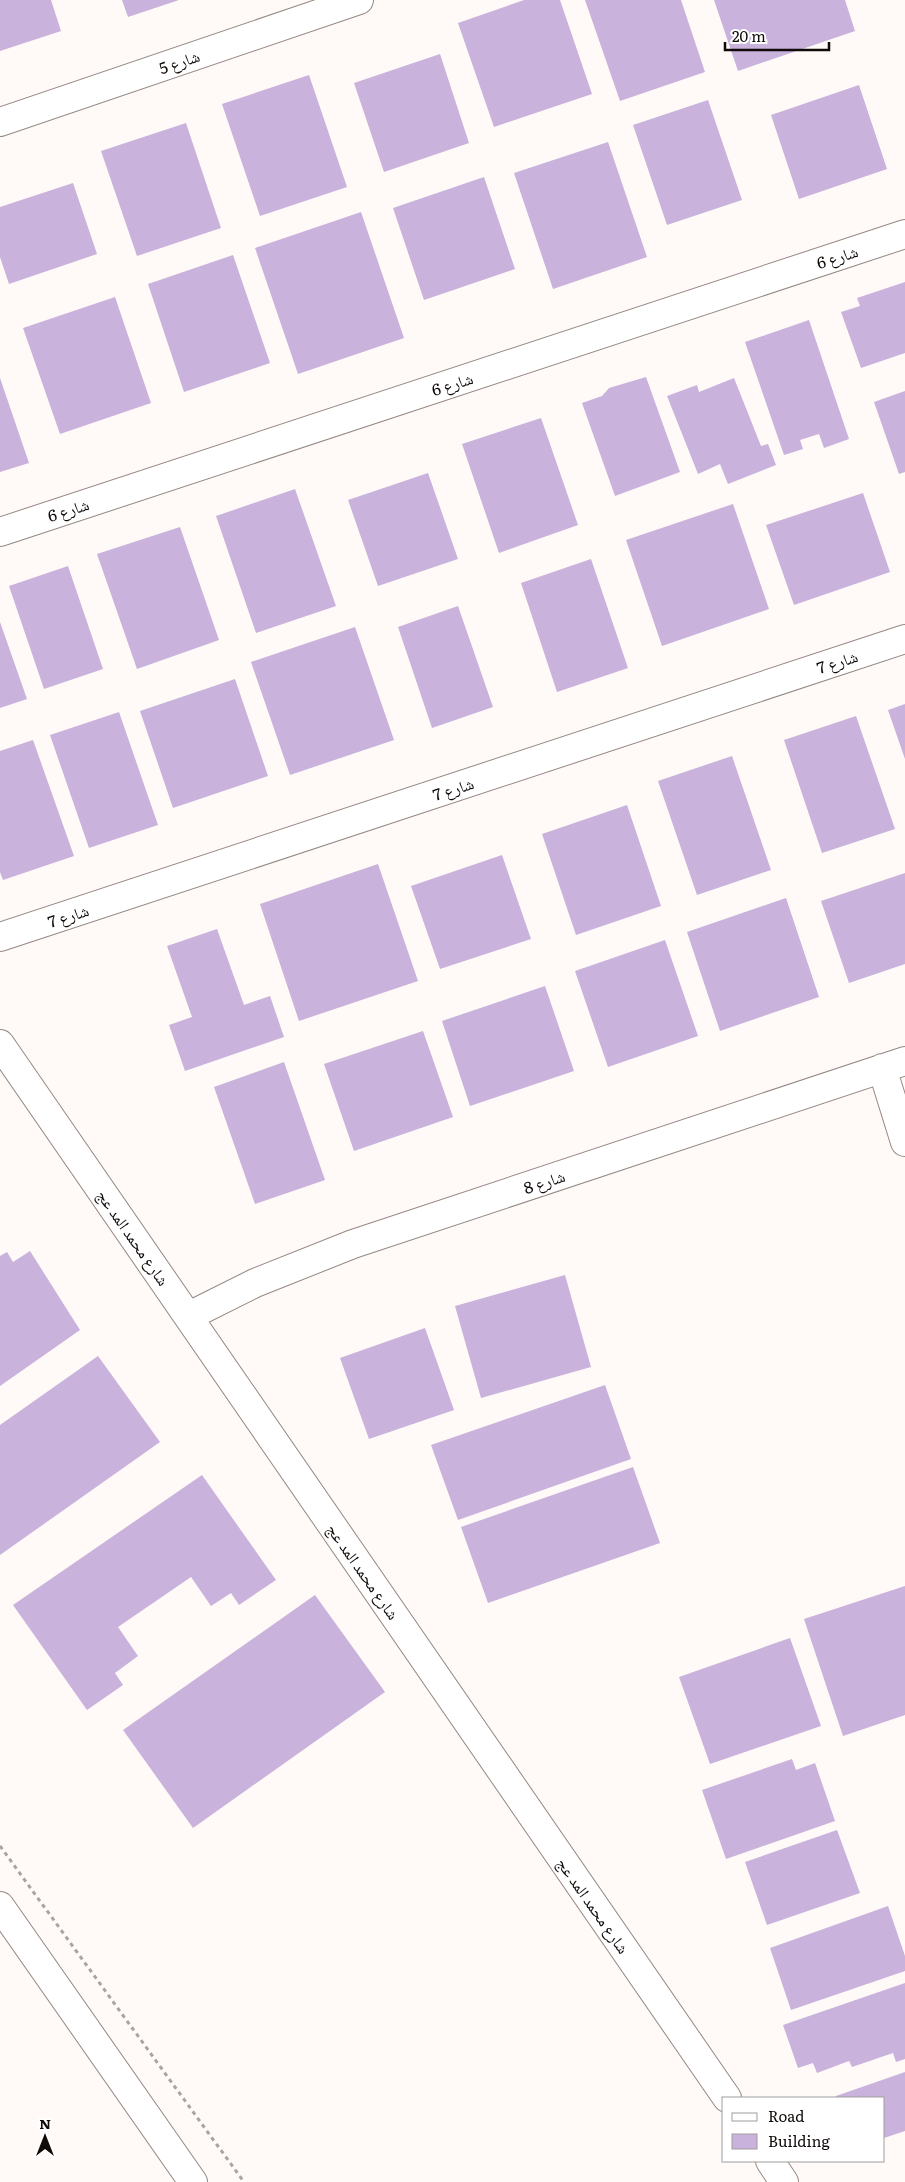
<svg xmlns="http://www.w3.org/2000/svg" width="905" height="2182" font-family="Literata,'Noto Naskh Arabic',serif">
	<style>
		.building { fill: #c9b2dc }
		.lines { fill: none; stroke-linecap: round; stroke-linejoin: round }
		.minor-casing { stroke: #958883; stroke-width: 30 }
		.major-casing { stroke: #958883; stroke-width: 30 }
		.path { stroke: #a9a3a1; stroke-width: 3; stroke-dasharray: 4 4; stroke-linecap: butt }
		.minor { stroke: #fff; stroke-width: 28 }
		.major { stroke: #fff; stroke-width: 28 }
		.labels { text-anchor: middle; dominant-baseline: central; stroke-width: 4; stroke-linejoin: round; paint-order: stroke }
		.street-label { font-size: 16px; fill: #100b09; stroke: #fff }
	</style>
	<rect width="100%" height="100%" fill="#fff9f7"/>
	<path class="building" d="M0,0H51L61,31L0,51Z
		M122,0H179L128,17Z
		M524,0H560L592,94L494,127L458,23Z
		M585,0H681L705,72L620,101Z
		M714,0H845L855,31L738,71Z
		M440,54L469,143L384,172L354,83Z
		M309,75L347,187L260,216L222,104Z
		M859,85L887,169L799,199L771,115Z
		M708,100L742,200L667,225L633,125Z
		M186,123L221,228L137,256L101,151Z
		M608,142L647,257L553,289L514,173Z
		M484,177L515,269L424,300L393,208Z
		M73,183L97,254L9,284L0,257V207Z
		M361,212L404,338L298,374L255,248Z
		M233,255L270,363L184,392L148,284Z
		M905,282V353L861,368L841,312L860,306L857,298Z
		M115,297L151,403L60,434L23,328Z
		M809,320L849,439L824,448L819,434L800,440L803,449L784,455L745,342Z
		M646,377L680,472L615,496L582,403L602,396L609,388Z
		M0,378L29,463L0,472Z
		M734,378L761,446L768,444L776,465L728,484L720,464L698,474L667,396L697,385L699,392Z
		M905,391V472L899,474L874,402Z
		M541,418L578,525L499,553L462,444Z
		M428,473L458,559L378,586L348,500Z
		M295,489L336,606L256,633L216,516Z
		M863,493L890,572L794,605L766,525Z
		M733,504L769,609L662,646L626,540Z
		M180,527L219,640L137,669L97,554Z
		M591,559L628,668L557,692L521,583Z
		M68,566L103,669L44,689L9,586Z
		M458,606L493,707L432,728L398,627Z
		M0,622L27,699L0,708Z
		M355,627L394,740L290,775L251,662Z
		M235,679L268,776L173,808L140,711Z
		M905,704V759L888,710Z
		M119,712L158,825L89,848L50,735Z
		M856,716L895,829L822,853L784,740Z
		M33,740L74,856L3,880L0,872V751Z
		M732,756L771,870L697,895L658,781Z
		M627,805L661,906L576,935L542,834Z
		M502,855L531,939L440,969L411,886Z
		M378,864L418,981L299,1021L260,904Z
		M905,873V964L849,983L821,901Z
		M786,898L819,997L720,1031L687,932Z
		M217,929L244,1005L270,996L284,1037L185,1071L169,1025L192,1017L167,946Z
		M665,940L698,1036L608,1067L575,971Z
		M545,986L574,1071L470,1106L442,1021Z
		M423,1031L453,1117L354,1151L324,1064Z
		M284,1062L325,1180L255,1204L214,1087Z
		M30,1251L80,1330L0,1386V1256L7,1252L13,1262Z
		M565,1275L591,1367L481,1398L455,1306Z
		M425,1328L454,1410L369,1439L340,1358Z
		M98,1356L160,1442L0,1555V1425Z
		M605,1385L631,1459L458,1520L431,1445Z
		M633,1467L660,1543L488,1603L461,1527Z
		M202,1475L276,1580L239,1605L231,1593L211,1606L191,1577L118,1627L138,1656L115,1673L123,1685L87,1710L13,1605Z
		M905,1586V1715L843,1736L804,1619Z
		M315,1595L385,1692L193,1828L123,1730Z
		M790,1638L821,1726L710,1764L679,1677Z
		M792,1759L796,1770L815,1763L835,1821L726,1859L702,1790Z
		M837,1830L860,1893L767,1925L745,1862Z
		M888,1906L905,1956V1971L791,2010L770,1948Z
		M905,1983V2059L896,2062L893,2053L852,2067L849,2061L817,2073L813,2063L798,2068L783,2025Z
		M905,2072V2131L884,2138V2098H837L836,2096Z"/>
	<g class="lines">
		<defs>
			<path id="minor" d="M0,122L359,0
				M0,532L905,234
				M0,937L905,639
				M0,1044L727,2098
				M882,1068L905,1142
				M189,1316L255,1283L353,1244L905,1061
				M770,2161L784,2182"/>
			<path id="major" d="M0,1906L193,2182"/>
		</defs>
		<use href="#minor" class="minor-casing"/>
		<use href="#major" class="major-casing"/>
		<path class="path" d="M0,1846L244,2182"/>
		<use href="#minor" class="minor"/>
		<use href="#major" class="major"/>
	</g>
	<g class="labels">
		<g class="street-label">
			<text transform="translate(179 61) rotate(-19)">شارع 5</text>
			<text transform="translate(837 256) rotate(-18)">شارع 6</text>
			<text transform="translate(452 383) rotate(-18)">شارع 6</text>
			<text transform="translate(68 509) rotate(-18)">شارع 6</text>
			<text transform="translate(837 661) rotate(-18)">شارع 7</text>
			<text transform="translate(453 788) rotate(-18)">شارع 7</text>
			<text transform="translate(68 915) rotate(-18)">شارع 7</text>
			<text transform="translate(544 1181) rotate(-18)">شارع 8</text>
			<text transform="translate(134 1237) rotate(55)">شارع محمد المد عج</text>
			<text transform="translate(364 1571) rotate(55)">شارع محمد المد عج</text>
			<text transform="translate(594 1905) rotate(55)">شارع محمد المد عج</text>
		</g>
	</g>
	<rect x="722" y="2097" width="162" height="65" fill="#ffffff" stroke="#9f9d9d"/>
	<rect x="732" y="2113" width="25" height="8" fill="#ffffff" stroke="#9f9d9d"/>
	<text x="768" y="2122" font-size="15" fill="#100b09">Road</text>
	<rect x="732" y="2134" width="25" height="15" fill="#c9b2dc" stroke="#9f9d9d"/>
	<text x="768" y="2147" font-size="15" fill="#100b09">Building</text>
	<g transform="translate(45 2137)" stroke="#ffffff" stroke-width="4" paint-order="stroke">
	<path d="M0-4L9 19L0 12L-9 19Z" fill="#100b09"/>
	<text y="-8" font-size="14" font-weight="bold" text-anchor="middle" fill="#100b09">N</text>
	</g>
	<path d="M725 42v8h104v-8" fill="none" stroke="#100b09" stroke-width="2.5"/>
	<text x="732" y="42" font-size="15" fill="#100b09" stroke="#ffffff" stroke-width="4" paint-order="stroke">20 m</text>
</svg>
